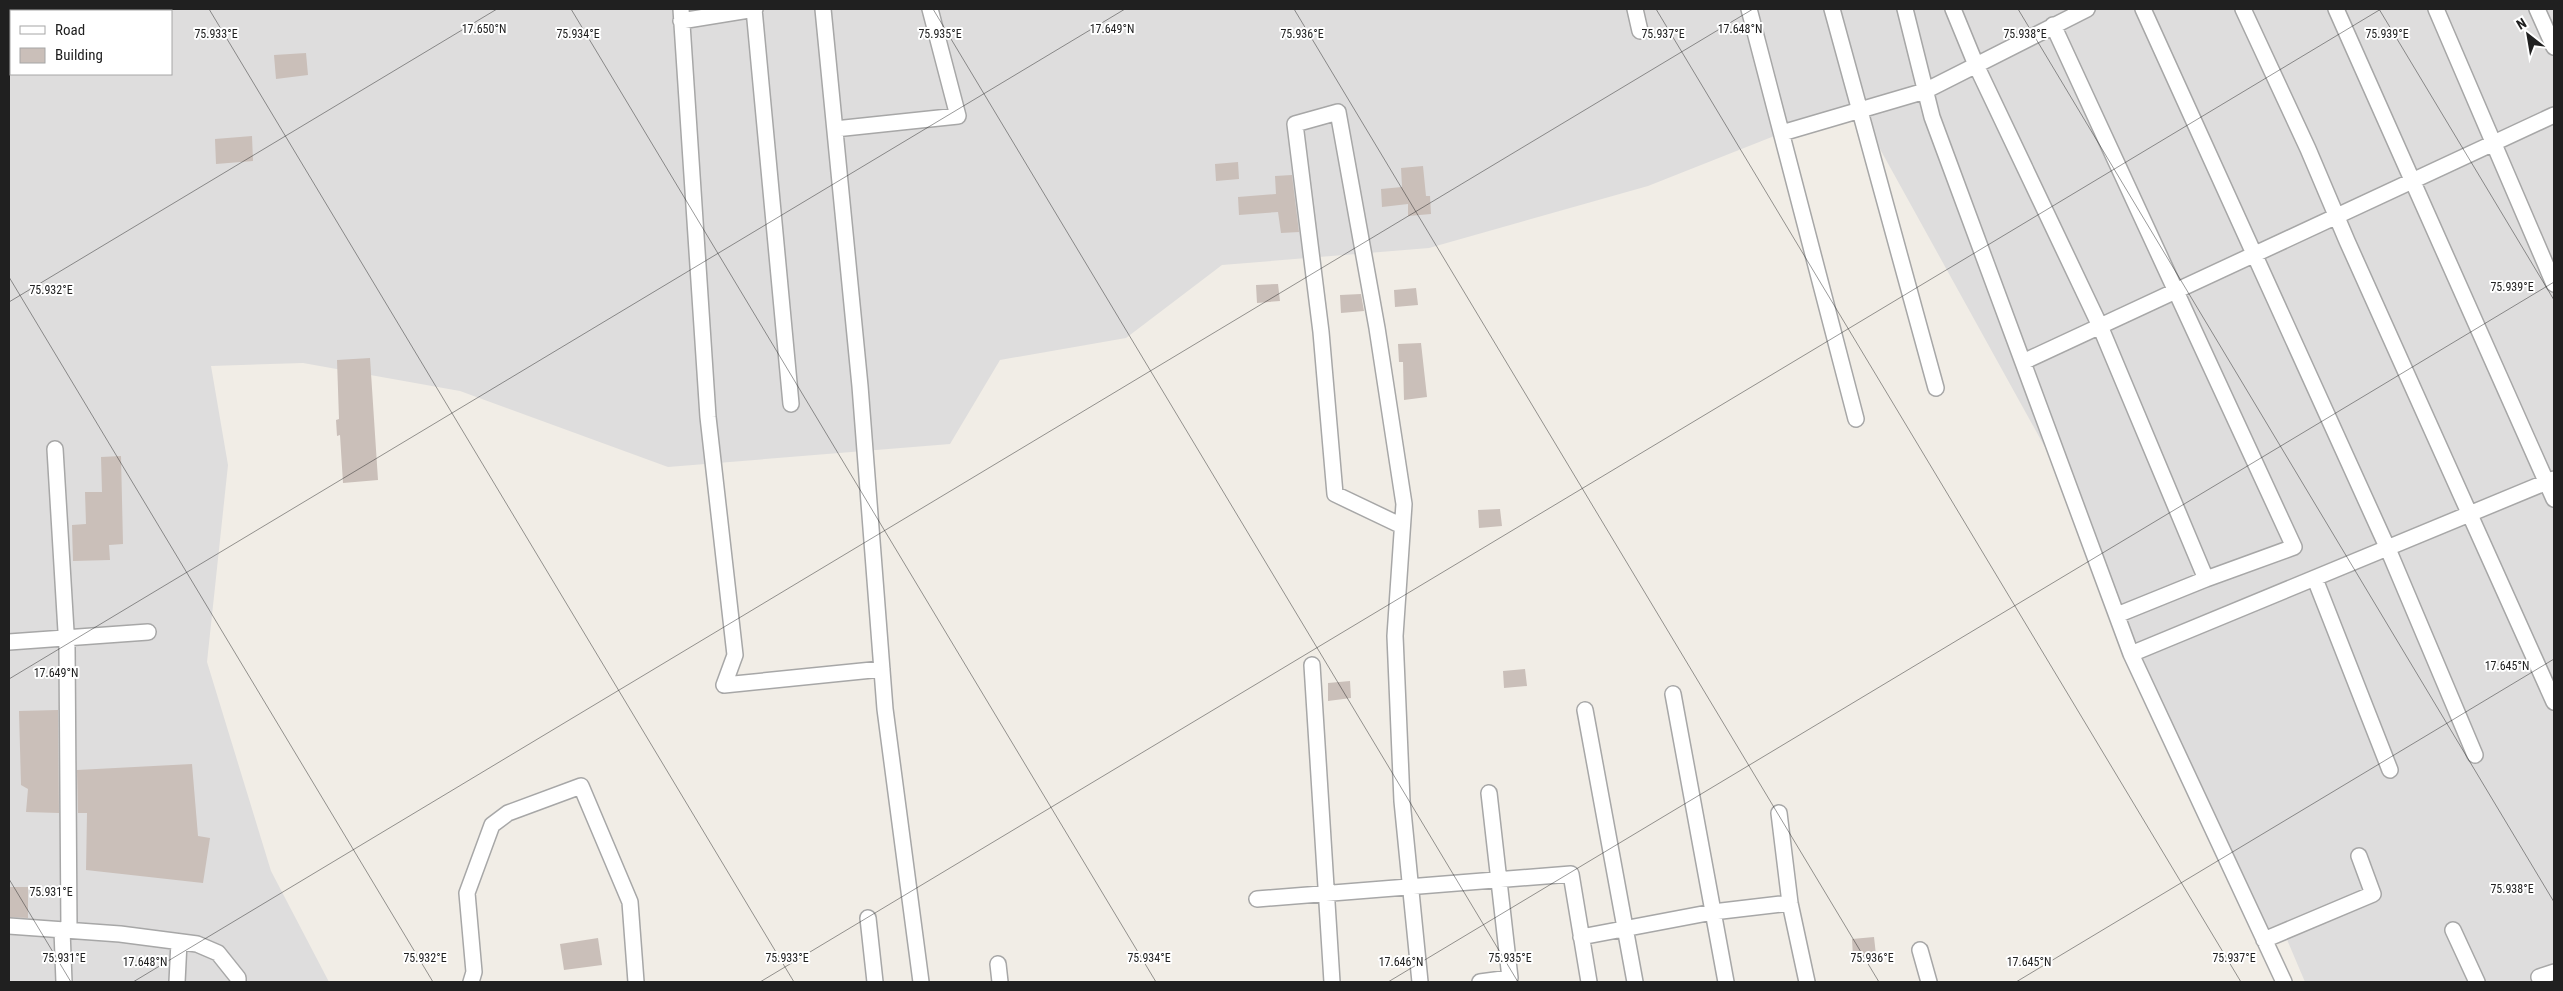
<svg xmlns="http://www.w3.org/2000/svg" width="2563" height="991" font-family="'Roboto Condensed',sans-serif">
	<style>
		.residential { fill: #dedddd; fill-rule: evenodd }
		.building { fill: #cabfb9 }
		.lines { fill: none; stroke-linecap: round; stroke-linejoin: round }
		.street-casing { stroke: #a7a7a7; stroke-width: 18 }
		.street { stroke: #fff; stroke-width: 15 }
		.ticks { fill: none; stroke: #202020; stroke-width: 1; stroke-opacity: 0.45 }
		.ticks-label { font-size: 12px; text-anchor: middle; fill: #202020; stroke: #fff; stroke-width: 4; stroke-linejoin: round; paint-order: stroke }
	</style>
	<rect width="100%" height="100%" fill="#f1ede6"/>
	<path class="residential" d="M9,9H2554V982H2305L2285,935L2264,940L2073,498L1859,111L1782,133L1648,186L1429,248L1222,265L1126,338L1000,360L950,444L668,467L460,391L303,363L211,366L228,465L207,662L271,871L329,982H9ZM11,11H171V74H11Z"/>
	<path class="building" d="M306,53L308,75L276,79L274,55Z
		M252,136L253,161L216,164L215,139Z
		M1238,162L1239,179L1216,181L1215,164Z
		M1423,166L1426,196H1430L1431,214L1408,216V204L1382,207L1381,189L1402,187L1401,168Z
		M1292,175L1299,232L1281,233L1278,212L1239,215L1238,197L1276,194L1275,176Z
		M1278,284L1280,301L1257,303L1256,285Z
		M1416,288L1418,305L1395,307L1394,290Z
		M1361,294L1364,311L1341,313L1340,295Z
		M1421,343L1427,397L1404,400L1403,362H1399L1398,344Z
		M370,358L378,480L343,483L340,435L337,436L336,420L339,419L337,360Z
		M121,456L123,544L109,545L110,560L73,561L72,525L86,524L85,492H102L101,457Z
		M1500,509L1502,526L1479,528L1478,510Z
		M1525,669L1527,686L1504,688L1503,671Z
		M1350,681L1351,698L1328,701V683Z
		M58,710L59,813L26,812L28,789L21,785L19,711Z
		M192,764L198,836L210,838L203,883L86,870L87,813H78L77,770Z
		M9,887H28V918L9,917Z
		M1874,937L1876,955L1853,957L1852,939Z
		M598,938L602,965L564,970L560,944Z"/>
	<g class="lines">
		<defs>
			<path id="street" d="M681,9L708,417L735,655L724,685L882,669
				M754,9L791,404
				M823,9L860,386L885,709L921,982
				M1635,9L1640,31
				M1749,9L1856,419
				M1832,9L1936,388
				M1905,9L1932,117L2131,654L2284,982
				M1953,9L1976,65L2100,326L2206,579L2117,615
				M2143,9L2388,549L2475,755
				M2243,9L2308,149L2347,241L2554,702
				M2336,9L2554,499
				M2436,9L2554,284
				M2537,9L2554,47
				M681,21L755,9
				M2053,25L2294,547L2206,579
				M835,129L958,116L930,9
				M1782,133L1925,91L2087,9
				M2023,362L2554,115
				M55,449L67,648L69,930
				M1402,526L1335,494L1321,332L1295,124L1338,112L1377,328L1404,504L1395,636L1402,801L1420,982
				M2315,579L2390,770
				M9,642L148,632
				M2131,654L2554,479
				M1312,665L1332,982
				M1673,694L1726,982
				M1585,710L1635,982
				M1779,813L1790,903L1807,982
				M1257,899L1571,874L1589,982
				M868,918L875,982
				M9,926L120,934L197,944L218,953L238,978V982
				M62,930L64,982
				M2453,930L2477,982
				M1581,937L1713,912L1790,903
				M2264,940L2373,894L2359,856
				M1920,950L1929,982
				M998,964L1000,982
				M177,982L179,942
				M471,982L474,972L467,893L492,825L508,813L581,786L630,902L636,982
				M1480,982L1510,978L1489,793
				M2541,982L2539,977L2554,972"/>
		</defs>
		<use href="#street" class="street-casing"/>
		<use href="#street" class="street"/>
	</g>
	<path class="ticks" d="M209,9L794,982M571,9L1156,982M933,9L1518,982M1294,9L1879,982M1656,9L2241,982M2018,9L2554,902M2379,9L2554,300M9,277L433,982M9,302L497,9M9,679L1125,9M9,879L71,982M133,982L1753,9M760,982L2381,9M1388,982L2554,282M2016,982L2554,659"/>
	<g class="ticks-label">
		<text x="484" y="33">17.650°N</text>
		<text x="1112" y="33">17.649°N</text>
		<text x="1740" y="33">17.648°N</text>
		<text x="2025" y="38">75.938°E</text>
		<text x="216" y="38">75.933°E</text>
		<text x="578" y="38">75.934°E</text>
		<text x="940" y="38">75.935°E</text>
		<text x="1302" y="38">75.936°E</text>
		<text x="1663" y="38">75.937°E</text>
		<text x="2387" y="38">75.939°E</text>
		<text x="2512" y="291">75.939°E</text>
		<text x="51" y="294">75.932°E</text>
		<text x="2507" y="670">17.645°N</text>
		<text x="56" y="677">17.649°N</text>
		<text x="2512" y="893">75.938°E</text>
		<text x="51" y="896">75.931°E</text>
		<text x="64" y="962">75.931°E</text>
		<text x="425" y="962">75.932°E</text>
		<text x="787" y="962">75.933°E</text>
		<text x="1149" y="962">75.934°E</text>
		<text x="1510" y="962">75.935°E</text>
		<text x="1872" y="962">75.936°E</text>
		<text x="2234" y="962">75.937°E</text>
		<text x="145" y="966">17.648°N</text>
		<text x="1401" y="966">17.646°N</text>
		<text x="2029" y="966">17.645°N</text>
	</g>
	<rect width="2563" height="991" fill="none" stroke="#202020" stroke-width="20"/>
	<rect x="10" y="10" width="162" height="65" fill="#ffffff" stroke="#a6a6a6"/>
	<rect x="20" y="26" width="25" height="8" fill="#ffffff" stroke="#a6a6a6"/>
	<text x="55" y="35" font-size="15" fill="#202020">Road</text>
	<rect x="20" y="48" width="25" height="15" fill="#cabfb9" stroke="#a6a6a6"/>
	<text x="55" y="60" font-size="15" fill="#202020">Building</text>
	<g transform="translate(2528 35) rotate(329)" stroke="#ffffff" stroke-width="4" paint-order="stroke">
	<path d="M0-4L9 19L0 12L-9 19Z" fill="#202020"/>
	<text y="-8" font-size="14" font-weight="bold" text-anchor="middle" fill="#202020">N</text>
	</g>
</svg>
